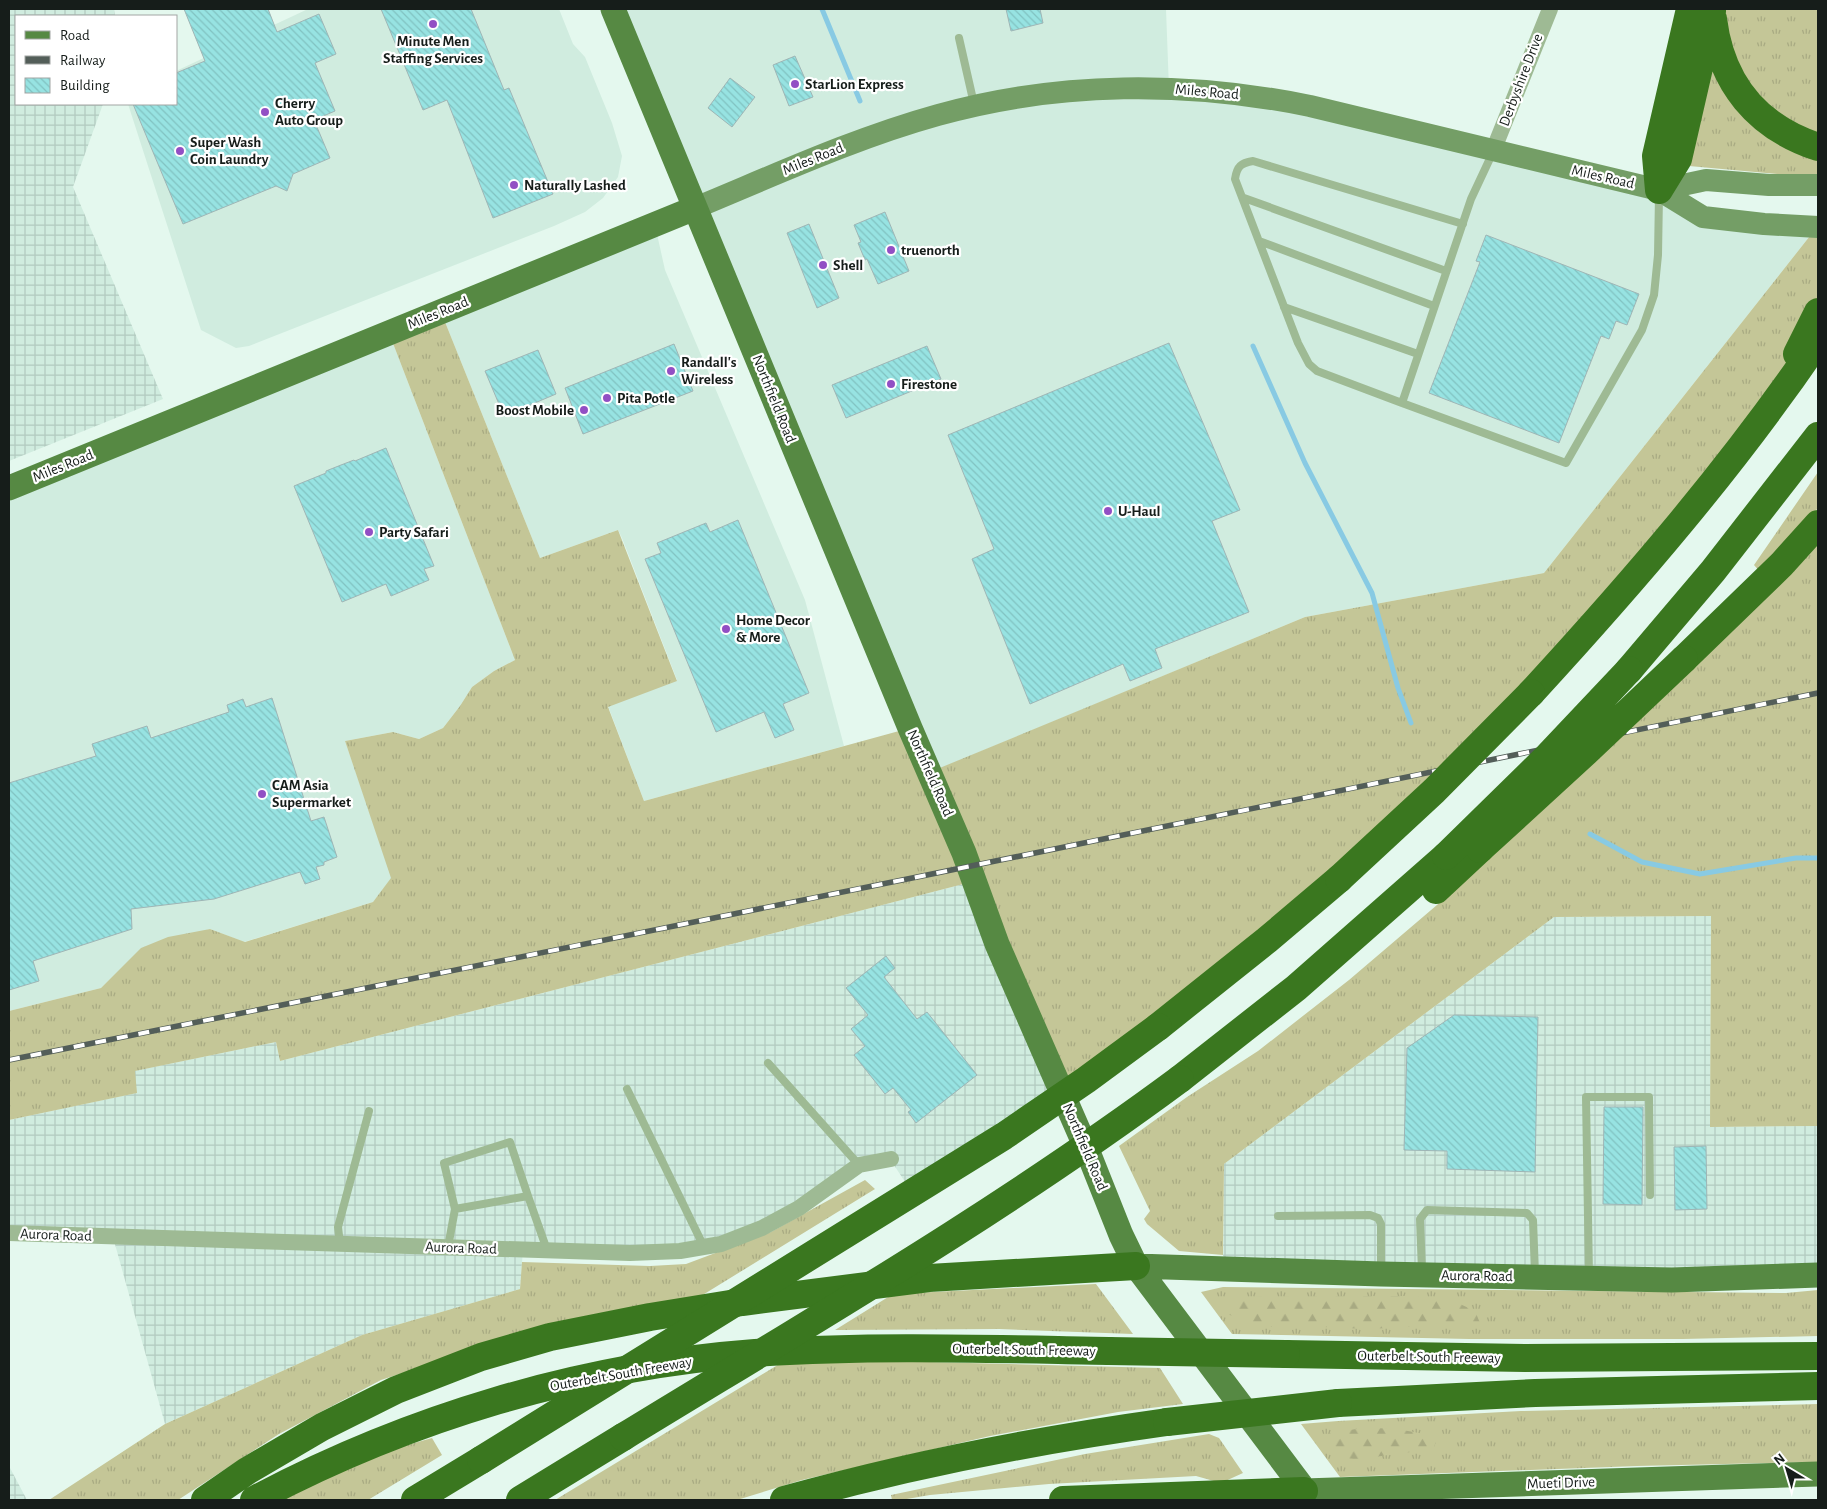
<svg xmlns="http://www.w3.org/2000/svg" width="1827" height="1509" font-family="'Alegreya Sans',sans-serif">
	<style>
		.built { fill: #d0ecdf }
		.industrial { fill: url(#industrial-grid) }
		.grass { fill: url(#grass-tufts) }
		.forest { fill: url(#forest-firs) }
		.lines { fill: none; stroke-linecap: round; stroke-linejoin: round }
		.stream { stroke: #88cae3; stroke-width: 5 }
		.building { fill: url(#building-back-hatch); stroke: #9fb5b5 }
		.lane { stroke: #9eba94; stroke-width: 8 }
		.street { stroke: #9eba94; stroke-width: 16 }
		.secondary { stroke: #749e66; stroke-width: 22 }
		.primary { stroke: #568943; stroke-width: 25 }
		.highway { stroke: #3a771f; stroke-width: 28 }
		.rail-casing { stroke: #535e59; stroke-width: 5.5 }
		.rail { stroke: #fff; stroke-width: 4; stroke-dasharray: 11; stroke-linecap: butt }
		.highway-bridge { stroke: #3a771f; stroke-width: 28 }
		.poi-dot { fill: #924fc4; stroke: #fff; stroke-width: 2 }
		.labels { text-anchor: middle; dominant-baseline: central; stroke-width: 4.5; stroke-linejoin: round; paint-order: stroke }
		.poi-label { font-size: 15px; font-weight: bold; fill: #161d1a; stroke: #fff; text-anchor: start }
		.street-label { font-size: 15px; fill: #161d1a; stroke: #fff }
	</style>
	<defs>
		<pattern id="industrial-grid" width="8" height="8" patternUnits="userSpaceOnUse" patternTransform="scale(1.25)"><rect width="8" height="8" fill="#d0ecdf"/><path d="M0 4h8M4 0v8" fill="none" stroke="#b2cabf"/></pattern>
		<pattern id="grass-tufts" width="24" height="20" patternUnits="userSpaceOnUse" patternTransform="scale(1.25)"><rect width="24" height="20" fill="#c4c697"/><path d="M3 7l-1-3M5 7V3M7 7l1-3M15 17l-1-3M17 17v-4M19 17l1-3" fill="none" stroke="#a8aa82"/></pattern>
		<pattern id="forest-firs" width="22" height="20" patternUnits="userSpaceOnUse" patternTransform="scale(1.25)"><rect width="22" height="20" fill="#c4c697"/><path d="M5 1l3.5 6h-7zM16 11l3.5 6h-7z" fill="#a8aa82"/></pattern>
		<pattern id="building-back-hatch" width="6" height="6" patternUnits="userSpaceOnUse" patternTransform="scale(1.25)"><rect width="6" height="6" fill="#97e3e2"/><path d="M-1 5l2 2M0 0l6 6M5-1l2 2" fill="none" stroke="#81c2c1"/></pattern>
	</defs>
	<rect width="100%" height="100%" fill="#e4f8ee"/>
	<path class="built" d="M308,9H559L573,44L585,57L612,123L622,156L618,177L603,198L585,212L554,226L249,346L236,348L201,330L128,104H176V71Z
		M612,9H1166L1169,89L1216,92L1659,190L1703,217L1817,227L1544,573L1305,617L929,773Z
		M655,225L665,270L805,600L844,746L644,801L608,706L677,680L622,538L618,530L540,558L441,312Z
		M389,333L515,660L494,671L472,687L460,706L443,728L419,739L393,732L345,741L392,878L373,902L244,942L210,929L141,949L101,988L9,1011V488Z"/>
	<path class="industrial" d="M9,9H114L115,16H16V104H103L73,187L163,399L9,461Z
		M975,881L1066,1102L913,1194L890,1159L859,1165L721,1244L523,1250L520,1289L362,1335L165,1424L113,1237L9,1233V1120L136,1093L134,1071L276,1042L280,1061Z
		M1711,916L1710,1127L1818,1126V1275L1223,1269L1224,1164L1554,917Z
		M9,1466L27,1500H9Z"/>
	<path class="grass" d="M1725,9H1818V136L1778,116L1735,69L1723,15Z
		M1709,57L1818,155V174L1789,175L1689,166Z
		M1817,227L1818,312L1768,411L1531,693L1066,1102L975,881L280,1061L276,1042L135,1071L137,1093L9,1120V1011L101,988L141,948L168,937L210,929L245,942L373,902L391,878L345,741L393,732L419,739L443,728L460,706L472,687L494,671L515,660L389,333L441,312L540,558L618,530L677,681L608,707L644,801L910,728L930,772L1305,617L1544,573Z
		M1818,472V508L1760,572L1754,565Z
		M1818,524V1126L1710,1127L1711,916L1554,917L1224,1164L1223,1255L1179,1251L1147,1224L1144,1219L1150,1211L1119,1146L1187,1097L1258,1051L1349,980L1444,899Z
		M865,1180L875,1189L688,1304L611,1311L542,1328L381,1380L279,1434L178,1500H49L165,1424L362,1335L520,1289L522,1262L650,1266L686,1264L771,1232Z
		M1096,1284L1133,1334L999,1329L835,1330L893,1294Z
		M1223,1287L1786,1293L1818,1290V1336L1683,1339H1469L1232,1334L1201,1292Z
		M890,1361L1160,1368L1183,1404L1118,1412L990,1436L802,1480L737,1500H555L781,1363Z
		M1818,1404V1462L1637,1466L1340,1477L1301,1424L1338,1421L1521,1411Z
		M1209,1434L1219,1438L1243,1473L1221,1483L1196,1476L1049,1484L930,1495L901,1500H892L891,1495L1085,1454Z
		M432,1438L442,1455L368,1500H278L372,1455Z"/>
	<path class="forest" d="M1414,1296L1460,1304L1475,1311L1480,1323L1368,1329L1301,1326L1269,1327L1250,1325L1224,1312L1234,1298L1250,1297Z
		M1392,1428L1424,1434L1436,1440L1434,1448C1419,1451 1403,1453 1388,1455C1361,1459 1336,1468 1327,1434L1356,1429Z"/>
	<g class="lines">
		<path class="stream" d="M822,9L860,101
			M1253,346L1305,463L1372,593L1398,688L1411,723
			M1590,834L1642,862L1700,874L1796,858H1818"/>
	</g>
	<path class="building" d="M184,9H268L277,32L319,14L336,54L315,63L335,111L314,120L330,158L293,174L287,191L276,186L183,224L133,104H176V73L205,61Z
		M381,9H471L504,90L509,88L553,194L493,218L447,100L423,110Z
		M1006,9H1040L1043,23L1011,31Z
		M795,56L813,97L789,106L773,65Z
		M730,78L755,97L732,127L708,108Z
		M885,212L909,271L878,284L867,259L865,260L858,243L861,242L854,225Z
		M809,224L839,298L817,308L787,233Z
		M1486,235L1639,294L1627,325L1616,321L1609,339L1601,336L1559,443L1429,393L1480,262L1476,261Z
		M1169,343L1240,510L1212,521L1249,612L1155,649L1162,668L1130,681L1123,664L1030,704L972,559L994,549L948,435Z
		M674,344L693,391L583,434L565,388Z
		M927,346L941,379L846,418L832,385Z
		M538,350L556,394L504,416L485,371Z
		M386,448L434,566L424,569L429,580L391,596L386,584L342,602L294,486L326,473V471L341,465L354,460L355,461Z
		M738,520L809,693L783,704L794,730L775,738L764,712L716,732L645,559L661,553L657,543L706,523L710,532Z
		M272,698L311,821L324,817L337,857L324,862V865L316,867L320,879L305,884L300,872L214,899L131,909L132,929L33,961L39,981L9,990V783L96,756L92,744L147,726L151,738L229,712L227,705L243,699L246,707Z
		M886,956L895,968L884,977L917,1019L927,1012L977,1075L916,1123L908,1112L911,1110L893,1088L885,1094L854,1055L865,1046L851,1029L868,1015L846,988Z
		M1454,1015L1538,1017L1535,1172L1447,1169V1151L1404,1150L1407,1048Z
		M1604,1107H1643L1642,1205L1603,1204Z
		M1706,1146L1707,1209L1675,1210L1674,1147Z"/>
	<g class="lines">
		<path class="lane" d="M959,38L974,104
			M1493,152L1471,199L1402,403L1566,463L1642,330L1654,295L1658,255L1659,195
			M1244,198L1446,271
			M1259,241L1434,306
			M1284,307L1418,354
			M1402,403L1317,371L1309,364L1298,343L1235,179C1237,166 1241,163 1253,161L1463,224
			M768,1063L859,1165
			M627,1089L704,1247
			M455,1209L444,1163L510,1142L528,1196
			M1278,1216L1370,1215L1378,1218L1381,1224V1270
			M340,1244L338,1227L369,1111
			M448,1247L455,1209L528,1196L547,1250
			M1422,1271L1420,1219L1427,1210L1527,1213L1533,1220L1535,1274
			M1589,1276L1586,1097H1649L1650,1195"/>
		<path class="street" d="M1493,151L1550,9
			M9,1233L630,1253L680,1251L721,1244L762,1228L799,1208L859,1165L891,1159"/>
		<path class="secondary" d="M1659,190L1706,180L1769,185H1818
			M695,208C775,175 855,138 938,115C1059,81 1188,81 1310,106L1659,190L1703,217L1764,224L1818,227"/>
		<path class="primary" d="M613,9L910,728L964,853L997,944L1090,1157L1121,1235L1136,1266L1312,1500
			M9,488L695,208
			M1136,1266L1381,1274L1672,1280L1818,1275
			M1304,1491L1818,1474"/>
		<path class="highway" d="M1713,19C1721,83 1757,127 1818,147
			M1659,190L1678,159L1712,11
			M1659,190L1656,156L1690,9
			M1797,354L1818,312
			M1684,659L1782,564L1818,524
			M1629,670L1713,571L1818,436
			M1531,693C1634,581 1733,466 1818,341
			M1436,890L1480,849
			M1158,1027L1267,940L1339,879
			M1180,1079L1296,988L1446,856
			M1286,1354L1525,1358L1818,1356
			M1338,1403L1535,1393L1818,1386
			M205,1500L247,1471L322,1427L396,1390L481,1357L550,1337L650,1317L742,1302L929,1278L1136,1266
			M254,1500C408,1418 581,1366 755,1353C873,1345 991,1349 1109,1351
			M415,1500L481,1460
			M520,1500L623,1437
			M784,1500C909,1465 1038,1440 1167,1422
			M1063,1500L1304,1491"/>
		<defs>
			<path id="rail" d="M9,1060L927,875L1818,693"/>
		</defs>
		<use href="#rail" class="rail-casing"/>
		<use href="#rail" class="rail"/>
		<path class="highway-bridge" d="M1480,849L1586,752L1684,659
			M1446,856L1544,760L1629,670
			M1339,879L1434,791L1531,693
			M1109,1351L1286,1354
			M1167,1422L1338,1403
			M623,1437C811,1322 1002,1211 1180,1079
			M481,1460L1004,1136L1086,1080L1158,1027"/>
	</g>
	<g class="poi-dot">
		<circle cx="433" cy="24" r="5"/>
		<circle cx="795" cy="84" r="5"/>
		<circle cx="265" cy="112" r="5"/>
		<circle cx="180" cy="151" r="5"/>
		<circle cx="514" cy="185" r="5"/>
		<circle cx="891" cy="250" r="5"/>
		<circle cx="823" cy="265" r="5"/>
		<circle cx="671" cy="371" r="5"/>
		<circle cx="891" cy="384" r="5"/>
		<circle cx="607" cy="398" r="5"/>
		<circle cx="584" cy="410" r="5"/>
		<circle cx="1108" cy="511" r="5"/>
		<circle cx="369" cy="532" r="5"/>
		<circle cx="726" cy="629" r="5"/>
		<circle cx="262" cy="794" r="5"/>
	</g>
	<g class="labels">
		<g class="poi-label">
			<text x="433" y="41" text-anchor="middle">Minute Men<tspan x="433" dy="17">Staffing Services</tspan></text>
			<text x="805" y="84">StarLion Express</text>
			<text x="275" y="103">Cherry<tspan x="275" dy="17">Auto Group</tspan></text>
			<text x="190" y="142">Super Wash<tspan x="190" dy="17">Coin Laundry</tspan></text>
			<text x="524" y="185">Naturally Lashed</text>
			<text x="901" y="250">truenorth</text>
			<text x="833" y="265">Shell</text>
			<text x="681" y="362">Randall's<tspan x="681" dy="17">Wireless</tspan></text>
			<text x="901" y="384">Firestone</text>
			<text x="617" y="398">Pita Potle</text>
			<text x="574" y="410" text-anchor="end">Boost Mobile</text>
			<text x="1118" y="511">U-Haul</text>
			<text x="379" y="532">Party Safari</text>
			<text x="736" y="620">Home Decor<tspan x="736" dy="17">&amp; More</tspan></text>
			<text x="272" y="785">CAM Asia<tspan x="272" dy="17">Supermarket</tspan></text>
		</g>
		<g class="street-label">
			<text transform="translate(1521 80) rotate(-69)">Derbyshire Drive</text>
			<text transform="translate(1207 92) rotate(5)">Miles Road</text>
			<text transform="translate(813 159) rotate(-22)">Miles Road</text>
			<text transform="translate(1603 177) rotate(13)">Miles Road</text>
			<text transform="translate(438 313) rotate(-22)">Miles Road</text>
			<text transform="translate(774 399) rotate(68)">Northfield Road</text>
			<text transform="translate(63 466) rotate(-22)">Miles Road</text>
			<text transform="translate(930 773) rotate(66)">Northfield Road</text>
			<text transform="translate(1085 1147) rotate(67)">Northfield Road</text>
			<text transform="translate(56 1235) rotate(2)">Aurora Road</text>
			<text transform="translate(461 1248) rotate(2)">Aurora Road</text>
			<text transform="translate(1477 1276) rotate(1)">Aurora Road</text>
			<text transform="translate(1024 1350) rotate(1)">Outerbelt South Freeway</text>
			<text transform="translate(1429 1357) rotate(1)">Outerbelt South Freeway</text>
			<text transform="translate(621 1374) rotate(-10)">Outerbelt South Freeway</text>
			<text transform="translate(1561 1483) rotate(-2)">Mueti Drive</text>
		</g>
	</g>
	<rect width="1827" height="1509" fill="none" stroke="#161d1a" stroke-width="20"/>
	<rect x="15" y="15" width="162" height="90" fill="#ffffff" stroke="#a2a5a3"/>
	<rect x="25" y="31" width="25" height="8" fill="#568943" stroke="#a2a5a3"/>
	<text x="60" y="40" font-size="15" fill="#161d1a">Road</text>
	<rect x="25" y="56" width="25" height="8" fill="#535e59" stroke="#a2a5a3"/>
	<text x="60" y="65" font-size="15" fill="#161d1a">Railway</text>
	<rect x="25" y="78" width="25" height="15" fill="url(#building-back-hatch)" stroke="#a2a5a3"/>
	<text x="60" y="90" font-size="15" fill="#161d1a">Building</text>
	<g transform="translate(1787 1469) rotate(322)" stroke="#ffffff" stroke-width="4" paint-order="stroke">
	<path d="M0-4L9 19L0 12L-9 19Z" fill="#161d1a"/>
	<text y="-8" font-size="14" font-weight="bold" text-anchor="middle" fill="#161d1a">N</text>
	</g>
</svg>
